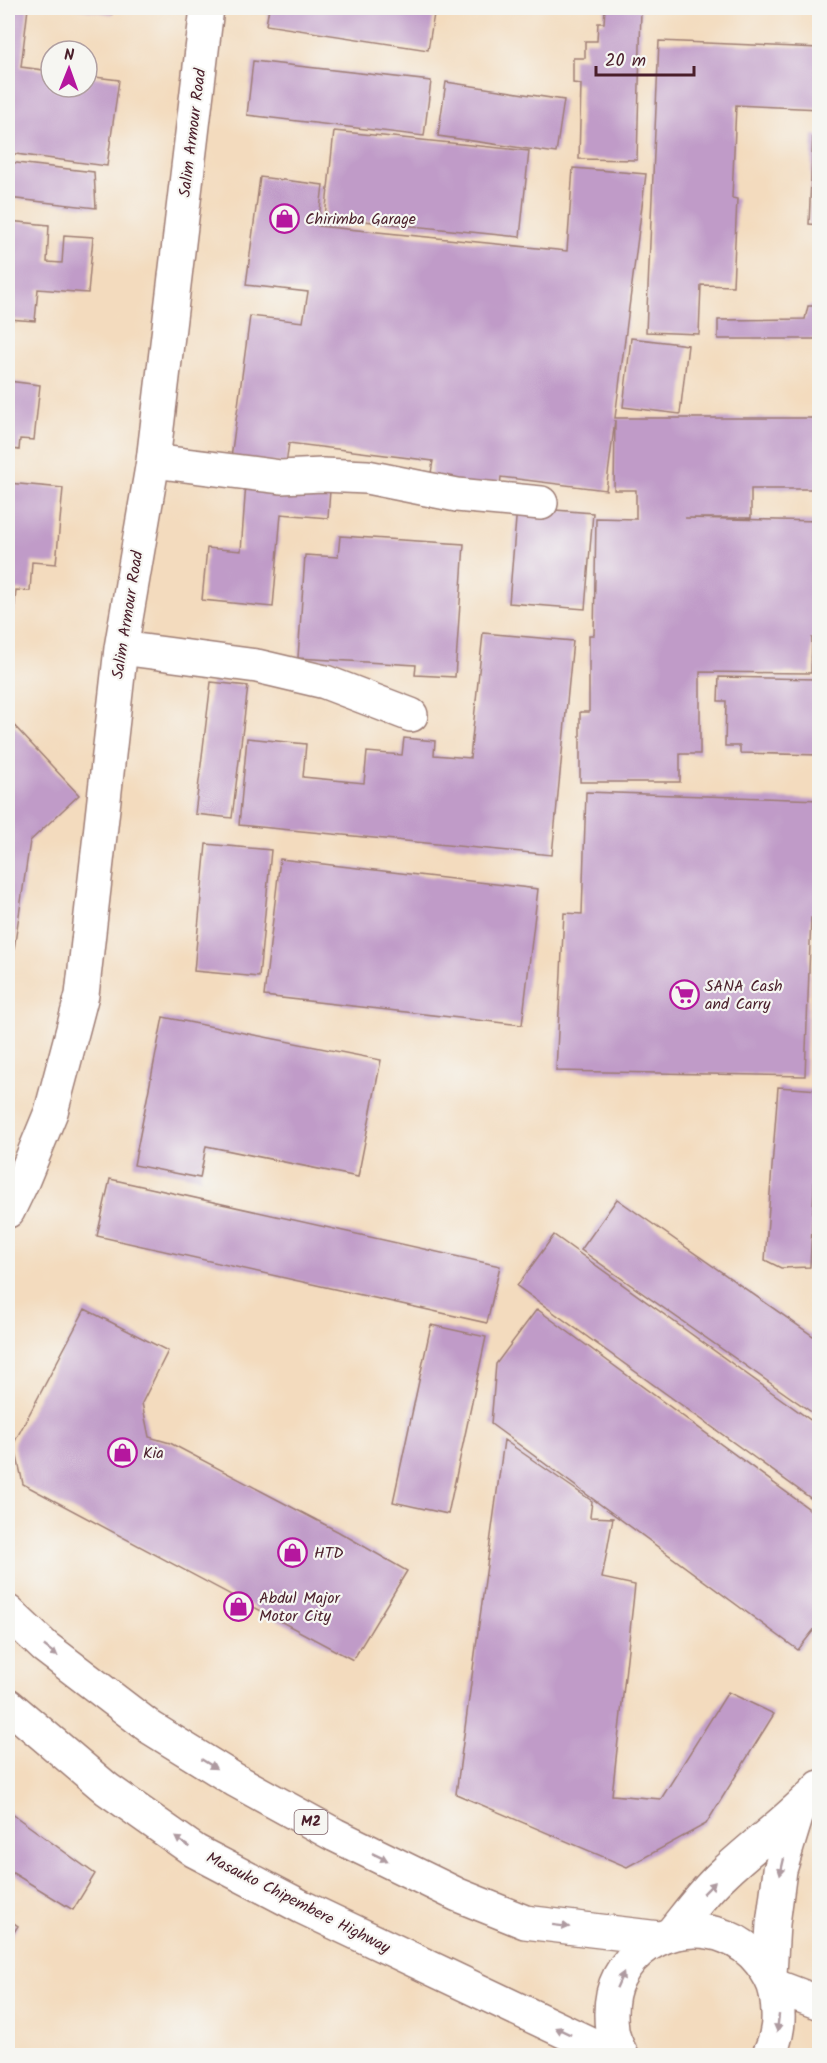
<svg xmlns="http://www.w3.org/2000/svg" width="827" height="2063" font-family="Kalam,sans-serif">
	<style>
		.building { fill: #c09bc8 }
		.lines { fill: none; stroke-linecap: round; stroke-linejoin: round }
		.minor-casing { stroke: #9e7d74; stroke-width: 36 }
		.highway-casing { stroke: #9e7d74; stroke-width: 36 }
		.minor { stroke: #fff; stroke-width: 33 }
		.highway { stroke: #fff; stroke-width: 33 }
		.oneway { fill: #ae9aa0 }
		.labels { text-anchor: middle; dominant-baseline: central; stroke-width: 4.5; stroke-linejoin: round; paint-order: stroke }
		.shield { fill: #f6f6f2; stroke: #7e6067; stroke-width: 1.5 }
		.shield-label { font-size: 15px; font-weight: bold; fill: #4a1f2b }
		.street-label { font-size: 16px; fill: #4a1f2b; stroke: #f6f6f2 }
		.poi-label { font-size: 16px; fill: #4a1f2b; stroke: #f6f6f2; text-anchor: start }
	</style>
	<rect width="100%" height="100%" fill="#f6f6f2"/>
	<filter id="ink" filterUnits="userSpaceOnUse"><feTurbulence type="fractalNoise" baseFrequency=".0167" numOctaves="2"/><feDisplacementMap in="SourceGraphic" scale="12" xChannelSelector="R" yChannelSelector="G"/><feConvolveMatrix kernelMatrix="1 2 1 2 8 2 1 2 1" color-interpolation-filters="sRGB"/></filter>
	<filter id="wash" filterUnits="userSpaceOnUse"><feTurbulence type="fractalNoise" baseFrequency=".008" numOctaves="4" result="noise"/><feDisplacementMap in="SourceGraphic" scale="24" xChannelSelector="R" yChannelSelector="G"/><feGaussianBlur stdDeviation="1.35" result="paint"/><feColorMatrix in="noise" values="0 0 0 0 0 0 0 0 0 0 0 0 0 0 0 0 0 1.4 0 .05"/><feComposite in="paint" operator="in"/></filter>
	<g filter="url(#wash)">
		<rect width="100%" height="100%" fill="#f3dbbe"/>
		<g id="blocks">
			<path class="building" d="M8,8H28L21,67L51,71V87H87V76L119,80L107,166L8,153Z
				M73,8H113L112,14Z
				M269,8H435L428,50L266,25Z
				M605,8L641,9L637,160L579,159L581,84L573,83V58H585V41H597L598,23H604Z
				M659,41L820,48V109L736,105L732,198L737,199L733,286L701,285L699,334L646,332Z
				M253,61L431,81L424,136L247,115Z
				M446,82L564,100L556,153L438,136Z
				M334,131L529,151L520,237L325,217Z
				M813,135L820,136V225L809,224Z
				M8,162L94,172L96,208L8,198Z
				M573,168L646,174L615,418H820V489H751V518H685L820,521V638H812L811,673L700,672V754H680V782H580V712H589V635H594L596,518L636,519V490H614L615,420L606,490L501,477L499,494L429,485L433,461L289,443L286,464L231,458L250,316L303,322L308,292L246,285L260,177L323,185L318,226L567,251Z
				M8,221L49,225L47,262L62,263L64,235L93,237L88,293L38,289L35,321L8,319Z
				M808,306H820V339H718V320L805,319Z
				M631,338L688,345L680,414L623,407Z
				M8,381L40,385L34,440L20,439L19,450L8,448Z
				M8,483L63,488L56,564L32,562L30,591L16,590L14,612L8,611Z
				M246,483L330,490L328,518L281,514L273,607L202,600L207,548L241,551Z
				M517,507L593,513L585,609L509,603Z
				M340,536L464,544L455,677L415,675L416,665L298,658L305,555L338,557Z
				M483,633L573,641L552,855L239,825L247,738L306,744L303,777L364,783L367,752L402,755L404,738L435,741L434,755L470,758Z
				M816,642H820V755L740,753V746H725L726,701H718L719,677L816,679Z
				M211,682L248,686L232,818L195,814Z
				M8,719L79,795L30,841L9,983Z
				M586,792L820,800V918H811L805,1076L556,1071L564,913L582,914Z
				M206,844L271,850L259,977L194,971Z
				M280,859L538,889L522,1025L264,996Z
				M163,1017L381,1060L358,1177L206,1146L200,1178L134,1165Z
				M778,1087L819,1090L810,1267L781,1268L765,1260Z
				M110,1179L500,1266L487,1323L97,1236Z
				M617,1199L820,1341V1418L581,1250Z
				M554,1235L820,1427V1505L517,1286Z
				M85,1309L168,1351L142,1403L149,1437L170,1443L339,1532L407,1571L353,1660L23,1484L14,1443Z
				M537,1309L820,1517V1622L798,1650L491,1424L496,1364Z
				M431,1325L486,1337L448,1514L393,1502Z
				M504,1440L592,1501L590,1517L613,1518L602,1578L635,1585L612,1795L661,1799L728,1692L774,1714L706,1824L627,1867L456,1794Z
				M8,1811L95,1874L73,1910L8,1870Z
				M8,1919L18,1926L8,1941Z"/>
		</g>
	</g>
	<g filter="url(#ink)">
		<use href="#blocks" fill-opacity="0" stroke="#9e7d74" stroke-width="1.5"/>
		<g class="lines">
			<defs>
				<path id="minor" d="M153,461L281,477L322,475L367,477L457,495L541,503
					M121,648L257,666L325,682L411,715
					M8,1211L23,1180L51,1112L82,995L121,648L153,461L207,8
					M672,1933C689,1912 704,1891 724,1873C755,1844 790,1819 820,1787
					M770,1974L773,1924L780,1870L798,1811"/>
				<path id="highway" d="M8,1612L45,1647L151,1728L235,1780L335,1835L458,1895L525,1922L659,1938
					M8,1705L107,1789L195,1851L302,1907L616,2056
					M775,1986L820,2003
					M622,2056C618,2048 613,2039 612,2030C610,2013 611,1992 619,1977C647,1923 723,1915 760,1962C768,1972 774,1981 776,1994C780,2017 779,2035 768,2056"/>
			</defs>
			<use href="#minor" class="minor-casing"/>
			<use href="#highway" class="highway-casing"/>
			<use href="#minor" class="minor"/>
			<use href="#highway" class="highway"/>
		</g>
		<defs><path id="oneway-solid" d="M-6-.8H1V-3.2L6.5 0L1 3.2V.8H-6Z" transform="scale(1.5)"/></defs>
		<g class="oneway">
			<use href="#oneway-solid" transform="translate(51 1651) rotate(38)"/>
			<use href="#oneway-solid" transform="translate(209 1764) rotate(32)"/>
			<use href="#oneway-solid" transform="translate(182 1842) rotate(-145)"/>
			<use href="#oneway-solid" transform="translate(380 1857) rotate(26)"/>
			<use href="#oneway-solid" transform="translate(782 1867) rotate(103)"/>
			<use href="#oneway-solid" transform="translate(709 1888) rotate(-45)"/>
			<use href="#oneway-solid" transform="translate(561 1926) rotate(7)"/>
			<use href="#oneway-solid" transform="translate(620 1980) rotate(-66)"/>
			<use href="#oneway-solid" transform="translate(778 2023) rotate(97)"/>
			<use href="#oneway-solid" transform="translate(563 2031) rotate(-155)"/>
		</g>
	</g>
	<defs>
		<symbol id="shop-ring" viewBox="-11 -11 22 22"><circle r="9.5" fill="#f6f6f2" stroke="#b5179e" stroke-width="1.5"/><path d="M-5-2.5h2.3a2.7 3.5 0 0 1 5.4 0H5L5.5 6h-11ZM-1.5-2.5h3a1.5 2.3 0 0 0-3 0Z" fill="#b5179e"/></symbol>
		<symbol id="supermarket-ring" viewBox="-11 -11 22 22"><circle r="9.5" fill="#f6f6f2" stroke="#b5179e" stroke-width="1.5"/><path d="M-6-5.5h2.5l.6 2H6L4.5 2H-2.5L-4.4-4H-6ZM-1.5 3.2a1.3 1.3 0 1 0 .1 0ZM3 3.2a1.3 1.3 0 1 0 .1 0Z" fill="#b5179e"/></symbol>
	</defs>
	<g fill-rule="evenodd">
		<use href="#shop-ring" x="268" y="202" width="33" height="33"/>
		<use href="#supermarket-ring" x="668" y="978" width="33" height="33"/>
		<use href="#shop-ring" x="106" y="1436" width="33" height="33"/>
		<use href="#shop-ring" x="276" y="1536" width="33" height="33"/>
		<use href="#shop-ring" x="222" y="1590" width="33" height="33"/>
	</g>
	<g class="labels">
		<rect class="shield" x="294.5" y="1810" width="33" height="24" rx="4.5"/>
		<g class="shield-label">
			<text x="311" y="1822">M2</text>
		</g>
		<g class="street-label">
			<text transform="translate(193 133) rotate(-83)">Salim Armour Road</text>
			<text transform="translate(128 615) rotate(-81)">Salim Armour Road</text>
			<text transform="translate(298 1903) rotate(27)">Masauko Chipembere Highway</text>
		</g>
		<g class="poi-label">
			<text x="305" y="219">Chirimba Garage</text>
			<text x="705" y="986">SANA Cash<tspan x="705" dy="18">and Carry</tspan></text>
			<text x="143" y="1453">Kia</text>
			<text x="314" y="1553">HTD</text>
			<text x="259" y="1598">Abdul Major<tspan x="259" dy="18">Motor City</tspan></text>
		</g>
	</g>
	<rect width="827" height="2063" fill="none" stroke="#f6f6f2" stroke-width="30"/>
	<g transform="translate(69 69) rotate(1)"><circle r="28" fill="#f6f6f2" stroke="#b1a0a2" stroke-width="1.5"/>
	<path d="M0-4.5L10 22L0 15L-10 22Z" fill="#b5179e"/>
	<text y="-9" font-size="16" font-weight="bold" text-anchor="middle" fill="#4a1f2b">N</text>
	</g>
	<path d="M596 66v9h98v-9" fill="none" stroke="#4a1f2b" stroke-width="3"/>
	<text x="605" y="66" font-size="18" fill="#4a1f2b" stroke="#f6f6f2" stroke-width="4.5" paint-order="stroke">20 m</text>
</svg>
